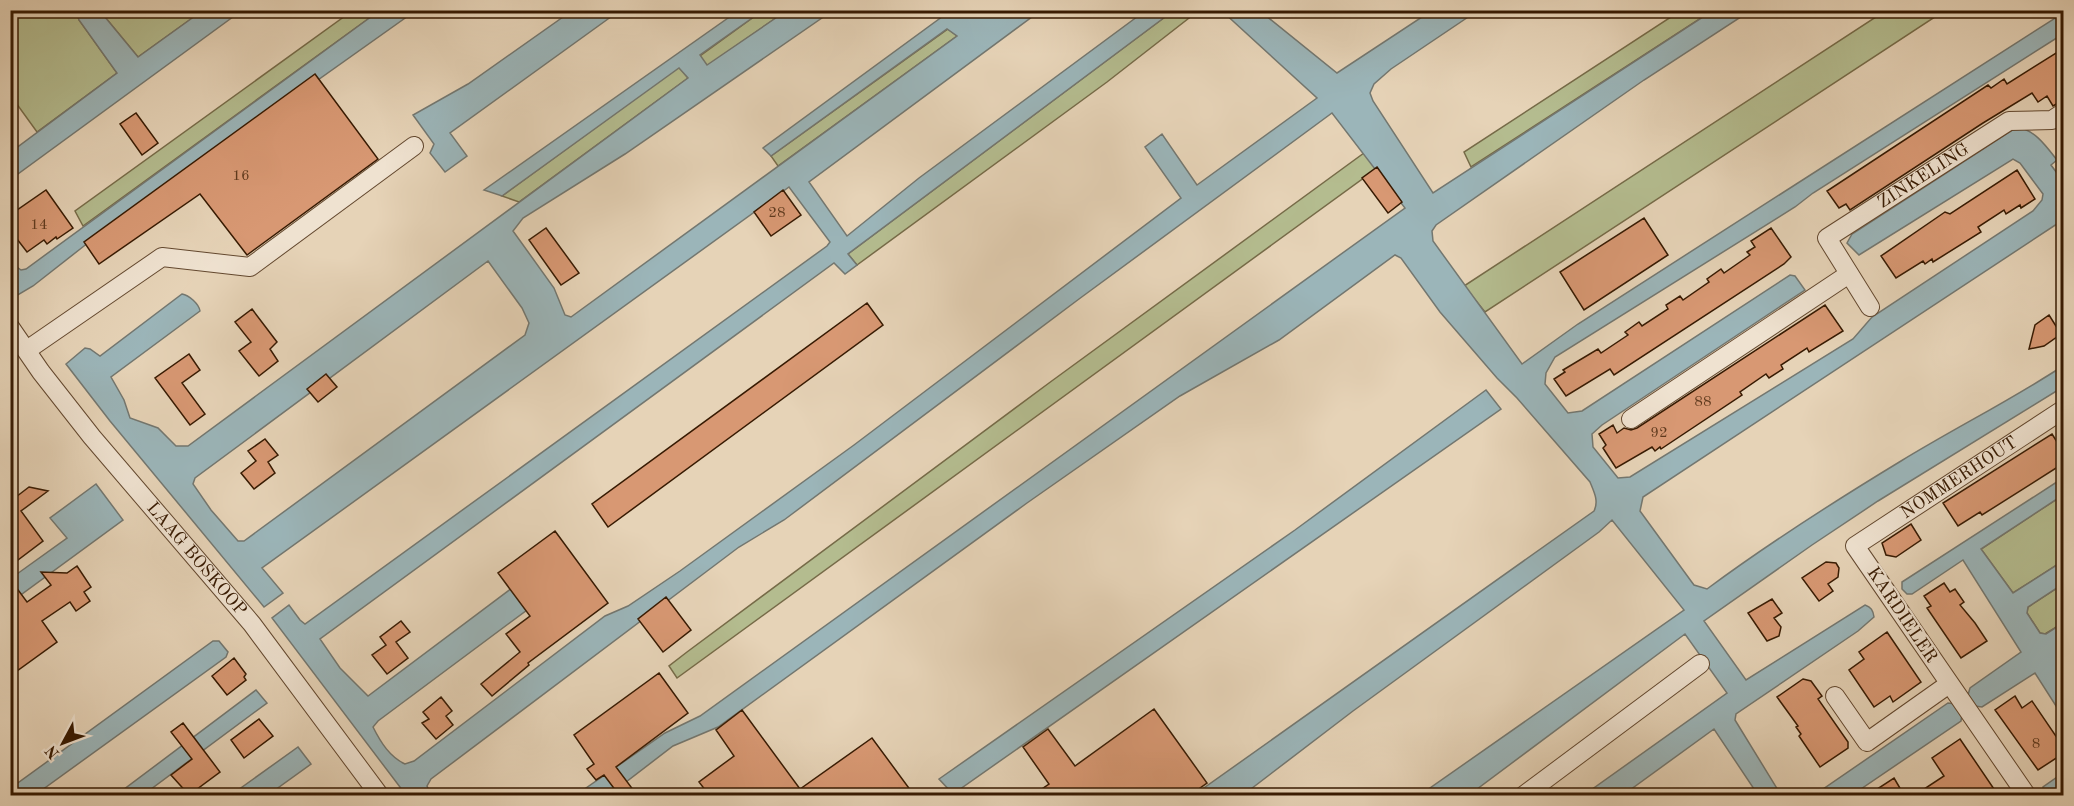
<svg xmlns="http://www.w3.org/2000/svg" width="2074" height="806" font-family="'Old Standard TT',serif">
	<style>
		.green { fill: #b4bc8f; stroke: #766b48; stroke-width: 1.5 }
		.water { fill: #9bb5b9; stroke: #737770; stroke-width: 1.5; fill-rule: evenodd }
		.building { fill: #d89873; stroke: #371a02; stroke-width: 1.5 }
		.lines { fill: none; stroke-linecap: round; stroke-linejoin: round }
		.minor-casing { stroke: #63482f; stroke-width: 20 }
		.minor { stroke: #efe2d0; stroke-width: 18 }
		.labels { text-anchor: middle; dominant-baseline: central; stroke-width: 4.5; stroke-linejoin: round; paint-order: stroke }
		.number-label { font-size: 15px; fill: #5f3a1e }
		.street-label { font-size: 18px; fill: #371a02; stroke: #efe2d0 }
	</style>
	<rect width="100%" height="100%" fill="#e6d3b7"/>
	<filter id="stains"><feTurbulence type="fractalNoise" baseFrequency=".00333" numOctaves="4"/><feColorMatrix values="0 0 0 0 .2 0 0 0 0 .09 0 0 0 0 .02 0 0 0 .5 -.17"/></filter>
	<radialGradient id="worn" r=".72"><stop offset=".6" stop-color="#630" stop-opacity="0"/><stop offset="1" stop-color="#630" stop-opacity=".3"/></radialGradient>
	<path class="green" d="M10,11H76L79,20L117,73L37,132L11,96Z
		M100,11H202L138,57Z
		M352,11H379L83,226L75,211Z
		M762,11H786L707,66L700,56Z
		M1173,11H1198L1107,82L857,265L848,254Z
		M1680,11H1712L1471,167L1464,152Z
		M1885,11H1944L1485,312L1464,286Z
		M948,29L957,36L778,166L771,156Z
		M679,67L688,78L519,202L502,196Z
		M1364,153L1376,169L677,678L669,666L687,652L1049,383Z
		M2063,495V561L2013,593L1981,549Z
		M2063,584V623L2045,634L2040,633L2027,613L2028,607Z"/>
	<path class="water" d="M573,10L619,11L450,133L467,156L445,172L430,153L434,144L413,115L468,84Z
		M76,11H100L138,57L202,11H241L11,179V152L117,73L79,20Z
		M379,11H415L84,246L33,286L11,299L10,262L21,270L26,269Z
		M738,11H762L700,55L707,65L786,11H832L625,154L523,218L513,231L554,288L565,315L571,317L957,36L947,29L771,156L763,148L950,11H1040L809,182L847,236L919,178L1145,11H1173L848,254L857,265L845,274L834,263L320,639L340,668L368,696L512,588L527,610L378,721L373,727C381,743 390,757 405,764L414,761L605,616L628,606L680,571L854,445L1181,198L1145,147L1162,134L1197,185L1317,98L1222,11H1260L1337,73L1431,11H1477L1391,69L1374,84L1370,93L1373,101L1433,193L1712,11H1750L1644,80L1436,225L1432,231L1433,241L1522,364L1578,324L2063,13V34L1813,193L1795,207L1555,357L1546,373L1545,384L1568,413L1582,411L1790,275L1795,276L1805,290L1602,425L1592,434L1593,447L1618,478L1630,477L1853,339L1872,317L2033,211L2042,200L2043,194L2020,163L2013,159L1859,255L1847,243L1852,234L2017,127C2035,130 2046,146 2057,160L2051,165L2057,173L2063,171V220L1643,497L1640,511L1691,581L1694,585L1707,589C1769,543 1835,501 1901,461C1955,428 2011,400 2063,366V387L1878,501L1812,545L1704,621L1746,680L1865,605C1871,607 1873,610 1874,617L1858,631L1736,714L1735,720L1781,795H1758L1714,729L1623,795H1584L1727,693L1685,634L1469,795H1420L1684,610L1612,520L1599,532L1353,711L1243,795H1194L1594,511C1599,501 1594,492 1590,482L1517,398L1497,378L1440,312L1401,258L1395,255L1279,340L1180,396L1027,503L718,727L673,746L609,795H576L665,733L700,716L1405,208L1332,113L1079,299L784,520L739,547L431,779L427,786L431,795H406L272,618L289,605L300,620L305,624L827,246L830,242L789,187L262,568L283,593L264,607L110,421L66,364L85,348L90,349L100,356L182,294C189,295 199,304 200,311L111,377L124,400L130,418L158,428L176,446H188L688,78L679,68L502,196L484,190ZM488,261L522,308L529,323L525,335L244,541H238L211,510L193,484L195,478Z
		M1486,390L1501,409L953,794L939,779L1295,530Z
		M2063,478V495L1981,549L2013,593L2063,561V584L2028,607L2027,613L2040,633L2046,634L2063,623V672L2060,674L2063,679V717L2035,673L1982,707L1975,706L1962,714L1961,721L1852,795L1813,796L1948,703L1956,704L1968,695L1970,688L2021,652L1963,560L1912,594H1907L1902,589V582Z
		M96,484L123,520L11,602L10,579L67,538L50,518Z
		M213,641H219L228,652L226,657L35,795H11V788Z
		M256,690L267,703L143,795L115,796Z
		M298,747L311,764L268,795H231Z
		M2063,773V795H2043V787Z"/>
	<path class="building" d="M2064,48V93L2061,95L2060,102L2053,106L2047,96L2038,102L2032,93L1983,123L1850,210L1846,204L1839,208L1827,191L1988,85L1991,88L2004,79L2007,84Z
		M315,74L378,159L247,255L200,194L99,264L84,242Z
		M136,113L158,143L142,155L120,124Z
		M1377,167L1402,202L1388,213L1362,178Z
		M2017,170L2035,199L2021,208L2020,205L2006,214L2004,210L1978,227L1981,232L1933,262L1932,259L1925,264L1923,261L1896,278L1881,256L1945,212L1950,214Z
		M46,190L73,228L57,239L56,237L47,244L44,240L27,252L10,230V215Z
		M783,190L801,215L771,236L754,212Z
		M1644,218L1668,255L1584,310L1560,272Z
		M546,228L579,273L561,285L529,240Z
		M1771,228L1791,257L1784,264L1614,375L1610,369L1566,396L1554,379L1565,372L1563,370L1598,349L1601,353L1628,335L1625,332L1639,322L1642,326L1668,309L1666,305L1680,296L1683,300L1709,282L1707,279L1721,269L1724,273L1750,255L1747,252L1755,247L1751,241Z
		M867,303L883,325L608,527L592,504Z
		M1825,305L1843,331L1809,352L1807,348L1781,365L1783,369L1769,378L1766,374L1740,392L1742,395L1661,449L1660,447L1655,451L1652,447L1616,468L1603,448L1606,445L1599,434L1613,425L1617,433L1624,428L1631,430L1637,428Z
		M252,309L277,342L270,349L278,361L259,376L239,351L251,342L235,322Z
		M2049,315L2061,334L2044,346L2029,349L2035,325Z
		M189,354L200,370L182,383L205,414L190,425L155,378Z
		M326,374L337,387L318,402L307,389Z
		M2052,434L2064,453V463L1982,515L1980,512L1958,526L1943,503Z
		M265,439L278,455L268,462L275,473L254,489L241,473L256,461L248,451Z
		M29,487L48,491L21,511L43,541L10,566V497L12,500Z
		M1911,524L1921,540L1896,557L1886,555L1882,543Z
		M555,531L608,603L528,663L529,665L492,696L481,684L520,652L506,634L530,616L498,573Z
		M1826,562L1836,563L1839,568L1838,577L1828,584L1833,591L1819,601L1802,578Z
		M77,566L91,587L84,592L90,601L76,611L70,602L42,621L57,642L10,676V579L27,602L51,585L41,572L67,573Z
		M1944,583L1950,592L1955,589L1964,602L1960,605L1975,623L1987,641L1961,658L1927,608L1931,606L1924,596Z
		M666,597L691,630L663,652L638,619Z
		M1772,599L1782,613L1774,618L1781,627L1779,636L1767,641L1748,613Z
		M401,621L410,632L396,642L408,658L387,674L372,655L386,645L380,637Z
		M1887,632L1921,682L1893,702L1890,696L1874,707L1849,670L1864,659L1859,652Z
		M234,658L246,674L244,677L246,680L227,695L212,676Z
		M659,673L688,713L616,767L637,795H619L604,775L596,780L587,769L594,764L574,735Z
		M1803,679L1811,681L1822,696L1818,699L1848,742V748L1820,767L1799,736L1801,734L1796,727L1798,726L1777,697Z
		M2015,696L2022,708L2032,701L2064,748V753L2038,770L1995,710Z
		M441,697L452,711L446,716L453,725L436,739L422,723L429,719L423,712Z
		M1154,709L1207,783L1190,795H1033L1049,784L1023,747L1048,729L1075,766Z
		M742,710L800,789L872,738L914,795H709L699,782L734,756L716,730Z
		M259,719L273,736L244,758L231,740Z
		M183,723L220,772L189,795L171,775L192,759L171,732Z
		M1960,739L1994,789L1984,795H1915L1944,776L1932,758Z
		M1894,778L1904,795H1868Z"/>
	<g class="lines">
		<defs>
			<g id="minor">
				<path id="s1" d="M1870,307L1827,238L2009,121L2052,120L2064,112"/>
				<path id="s2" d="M10,327L41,372L92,437L252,624L380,796"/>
				<path d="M27,350L162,257L250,267L414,146"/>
				<path d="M1631,419L1849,274"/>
				<path d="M1835,696L1867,742L1949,684"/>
				<path d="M1523,796L1700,664"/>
				<path id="s3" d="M2027,796L1855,546L2064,409"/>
			</g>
		</defs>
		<use href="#minor" class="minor-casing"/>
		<use href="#minor" class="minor"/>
	</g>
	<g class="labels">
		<g class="number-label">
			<text x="241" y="176">16</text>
			<text x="777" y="213">28</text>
			<text x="39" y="225">14</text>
			<text x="1703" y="402">88</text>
			<text x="1659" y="433">92</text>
			<text x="2036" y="744">8</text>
		</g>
		<g class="street-label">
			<text stroke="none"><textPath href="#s1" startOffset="196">ZINKELING</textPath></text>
			<text stroke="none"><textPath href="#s3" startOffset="428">NOMMERHOUT</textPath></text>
			<text stroke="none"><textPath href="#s2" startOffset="298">LAAG BOSKOOP</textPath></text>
			<text transform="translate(1902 615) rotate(56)">KARDIELER</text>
		</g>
	</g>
	<rect width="2074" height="806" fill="none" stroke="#e6d3b7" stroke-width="36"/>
	<rect x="12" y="12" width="2050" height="782" fill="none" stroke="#371a02" stroke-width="3"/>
	<rect x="18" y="18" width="2038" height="770" fill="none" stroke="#371a02" stroke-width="1.5"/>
	<g transform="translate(63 743) rotate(229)" stroke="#efe2d0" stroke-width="4.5" paint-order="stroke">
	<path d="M0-4.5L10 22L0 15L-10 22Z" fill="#371a02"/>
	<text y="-9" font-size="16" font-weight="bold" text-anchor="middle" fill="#371a02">N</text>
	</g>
	<rect width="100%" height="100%" filter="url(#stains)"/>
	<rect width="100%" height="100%" fill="url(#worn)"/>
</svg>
